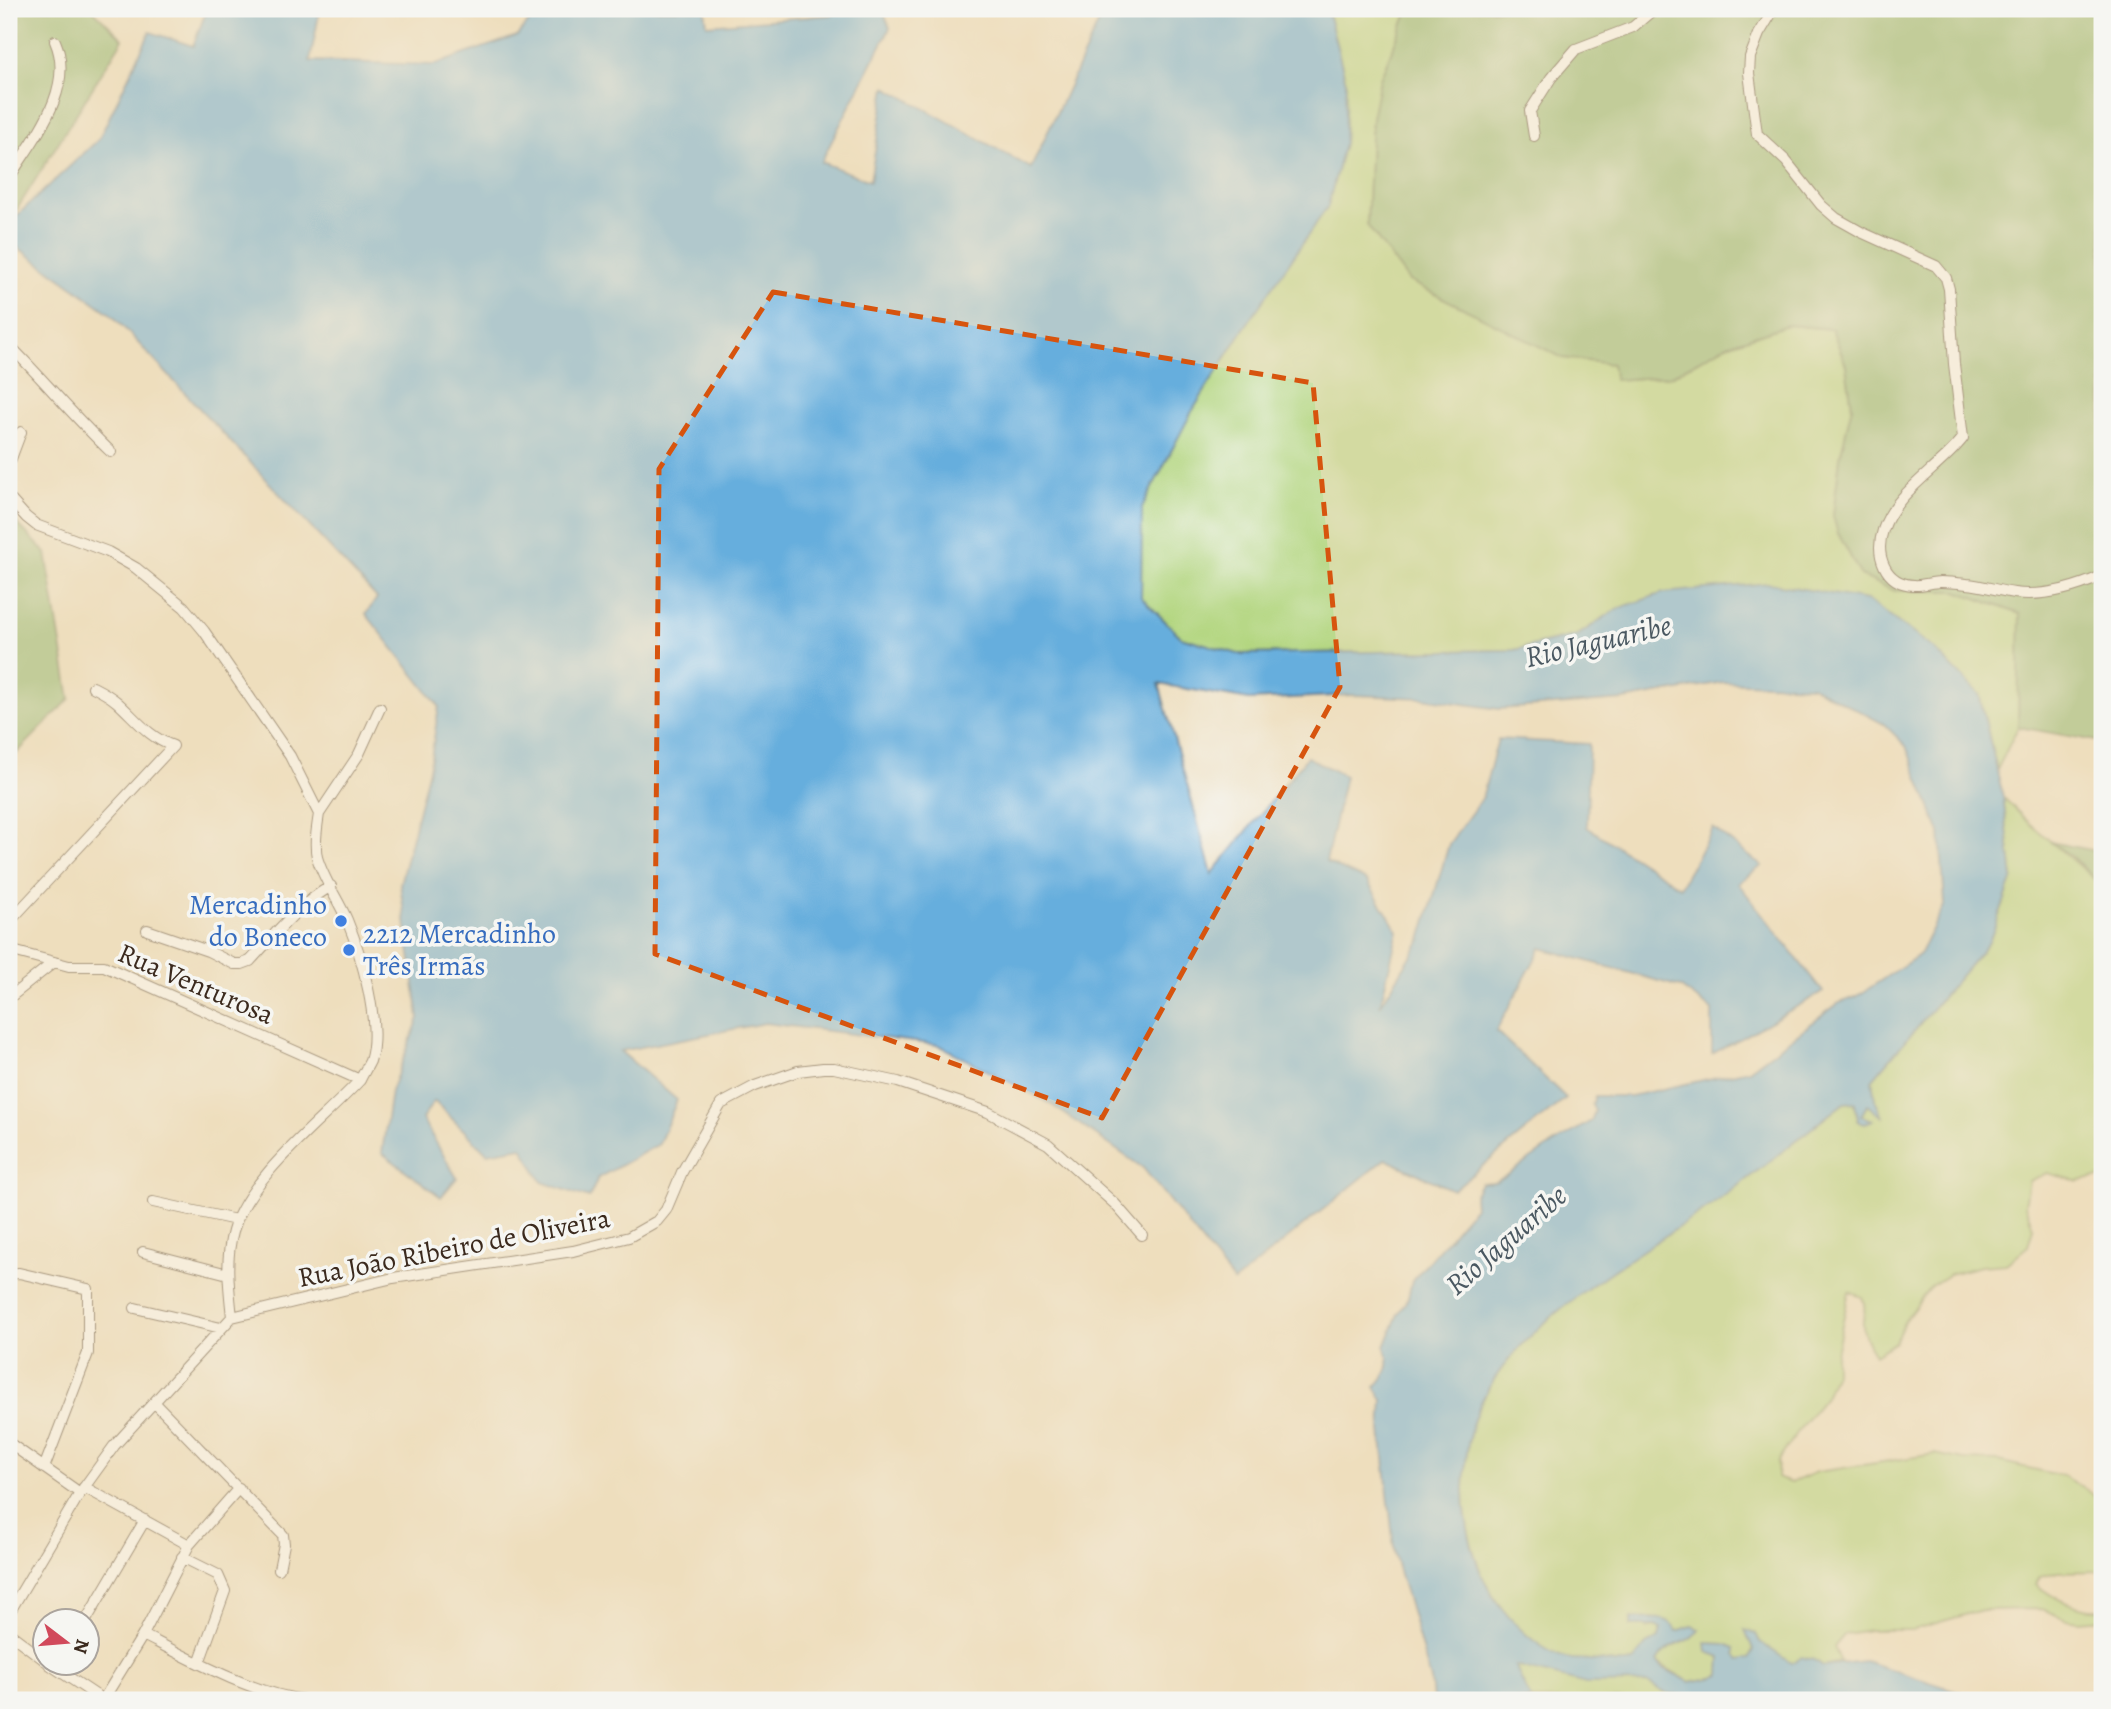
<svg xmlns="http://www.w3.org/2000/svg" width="2111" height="1709" font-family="Alegreya,serif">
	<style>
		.green { fill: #b2d67f; stroke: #76804e; stroke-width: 2 }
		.forest { fill: #8db76e; stroke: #647046; stroke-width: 2 }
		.water { fill: #66aedd; stroke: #506c7e; stroke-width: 2 }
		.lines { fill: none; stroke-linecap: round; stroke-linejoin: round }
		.minor-casing { stroke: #564536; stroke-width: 12 }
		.minor { stroke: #fff; stroke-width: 10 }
		.marked { fill: none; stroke: #d7540e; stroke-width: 5; stroke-dasharray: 14 9; stroke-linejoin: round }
		.shop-dot { fill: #3f7fe0; stroke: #f6f6f2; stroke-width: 2.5 }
		.labels { text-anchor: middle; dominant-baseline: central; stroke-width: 7; stroke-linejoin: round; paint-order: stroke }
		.shop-label { font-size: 28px; fill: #366cbe; stroke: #f6f6f2; text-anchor: end }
		.street-label { font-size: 28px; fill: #3b2a1e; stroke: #f6f6f2 }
		.water-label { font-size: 30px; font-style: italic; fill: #4a5861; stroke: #f6f6f2 }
	</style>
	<rect width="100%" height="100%" fill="#f6f6f2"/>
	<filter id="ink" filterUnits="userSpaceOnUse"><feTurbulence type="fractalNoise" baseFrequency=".0143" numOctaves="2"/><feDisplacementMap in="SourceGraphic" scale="14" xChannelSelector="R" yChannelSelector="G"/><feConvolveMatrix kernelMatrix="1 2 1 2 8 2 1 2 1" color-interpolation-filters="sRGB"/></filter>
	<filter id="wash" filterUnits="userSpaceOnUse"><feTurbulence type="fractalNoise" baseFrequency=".00686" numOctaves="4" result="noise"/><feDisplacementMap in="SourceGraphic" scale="28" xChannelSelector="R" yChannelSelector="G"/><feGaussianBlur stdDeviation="1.57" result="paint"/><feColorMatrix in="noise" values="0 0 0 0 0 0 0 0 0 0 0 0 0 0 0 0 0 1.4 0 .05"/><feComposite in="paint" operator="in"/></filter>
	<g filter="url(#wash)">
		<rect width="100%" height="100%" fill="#eedebd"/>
		<path class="green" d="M1327,9H1409L1380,79L1372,119L1367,225L1409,281L1563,358L1613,364L1615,380L1670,376L1727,345L1787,325L1832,329L1846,365L1852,406L1840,458L1833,516L1838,533L1861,576L1895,591H1957L2020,614L2018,727L1997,770L1979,694L1617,609L1578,635L1514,650L1238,654L1181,637L1141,597L1142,507L1191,413L1243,330L1344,143L1346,82Z
			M2003,797L2026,820L2102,886V1177L2078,1181L2047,1173L2029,1181L2025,1205L2033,1228L2028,1246L2006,1264L1981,1266L1950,1274L1931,1286L1904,1322L1895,1342L1875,1355C1868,1345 1862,1333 1863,1321C1864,1312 1866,1306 1862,1297L1849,1292L1835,1358V1373L1825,1397L1804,1423L1778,1461L1777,1478L1791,1483L1817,1472L1935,1454L1964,1460L1998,1461L2063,1476L2102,1500V1571L2058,1572L2040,1577L2036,1584C2053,1599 2080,1611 2102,1609V1619L2079,1621L2066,1619L2042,1609L1982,1610L1912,1630H1870L1845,1634L1834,1647L1841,1662L1822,1666L1814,1660L1791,1664L1760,1642L1756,1634L1750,1658L1739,1661L1726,1644L1707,1643L1708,1652L1721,1657L1720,1676C1711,1680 1700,1679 1690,1682L1657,1662L1662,1652L1691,1638L1692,1626L1677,1631L1652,1618L1643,1620L1646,1628L1655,1626L1661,1628L1660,1638L1646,1645L1633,1662C1619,1665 1606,1662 1591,1660C1583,1659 1573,1660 1565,1658C1536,1648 1514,1625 1497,1602C1476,1573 1463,1521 1464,1486C1466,1460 1467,1433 1478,1409C1515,1321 1634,1259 1710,1206C1756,1174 1799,1137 1844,1103L1855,1101L1858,1121L1872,1120L1861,1116L1867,1105L1882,1116L1875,1100L1872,1080L1989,942L2013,878Z
			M1514,1666L1621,1682L1649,1683L1665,1693L1717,1700H1531Z"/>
		<path class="forest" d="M9,9H92L123,39L9,222Z
			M1409,9H2102V742L2018,727L2020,614L1957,591H1895L1861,576L1838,533L1833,516L1840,458L1852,406L1846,365L1832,329L1787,325L1727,345L1670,376L1615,380L1612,364L1563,358L1409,281L1367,225L1372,118L1380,79Z
			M9,515L46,553L70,699L9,761Z
			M2050,842L2102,852V886L2071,856Z"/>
		<path class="water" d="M207,9H320L310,61L434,65L517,36L540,9H705L707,25L831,15L847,9H882L890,28L821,162L870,181L886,87L1031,168L1105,9H1327L1346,82L1344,143L1328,206L1243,330L1191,413L1142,507L1141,597L1181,637L1238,654L1514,650L1578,635L1617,609L1663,593L1769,583L1867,600L1932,647L1979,694L2003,797L2013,878L1989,942L1872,1080L1875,1100L1883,1117L1867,1105L1861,1116L1873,1120L1864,1124L1858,1121L1855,1102L1844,1103C1799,1137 1756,1174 1710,1206C1634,1259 1515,1321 1478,1409C1467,1433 1466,1460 1464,1486C1463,1521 1475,1573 1497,1602C1514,1625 1536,1648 1565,1658C1573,1660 1583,1659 1591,1660C1606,1662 1619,1665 1633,1662L1646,1645L1659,1638L1661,1629L1655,1626H1631V1618C1648,1621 1667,1612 1677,1631L1692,1626L1699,1629C1689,1646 1666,1642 1657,1662L1663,1668L1690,1682C1699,1679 1712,1680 1720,1675L1721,1657L1707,1652L1706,1643L1726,1644L1735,1648V1655L1739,1660L1750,1658L1753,1649L1745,1630L1756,1634L1760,1642L1791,1663L1801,1657L1814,1660L1822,1666L1865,1661L1985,1700H1717L1665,1693L1648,1683L1586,1684L1515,1666L1531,1700H1433L1431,1680L1395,1557L1381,1430L1383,1400L1375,1387C1388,1373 1392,1365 1385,1347L1398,1314L1408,1298L1412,1281L1475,1207L1474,1196L1481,1183L1495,1182L1506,1176L1545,1149L1591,1121L1595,1111L1592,1105L1595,1096H1631L1749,1070L1839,1003L1856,997L1919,955L1945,904L1940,833L1906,746L1884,724L1812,686L1723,682L1624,700L1499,709L1422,698L1354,695L1249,700L1159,684L1212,874L1307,757L1345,776L1326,862L1367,881L1398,931L1380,1006L1421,940L1449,844L1482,798L1498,739L1589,744L1587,827L1680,887L1713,828L1762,866L1738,883L1823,992L1712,1054V1010L1680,987L1541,948L1496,1031L1566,1098L1453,1190L1385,1159L1234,1282L1143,1168L1049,1103L939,1045L765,1023L620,1051L677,1100L659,1144L598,1178L589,1198L542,1182L522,1147L487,1153L434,1101L422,1119L457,1178L441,1197L382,1153L391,1091L419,1018L400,884L430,765L439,706L366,614L377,598L112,315L9,241V223L99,139L150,32L193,46Z"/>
	</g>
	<g filter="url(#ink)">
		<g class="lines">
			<defs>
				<path id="minor" d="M1774,9L1759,34L1750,57L1749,73L1757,134L1786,161L1821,205L1836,218L1861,232L1936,266L1946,278L1949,289L1954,364L1963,438C1939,469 1896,491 1883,530C1875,554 1884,584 1914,585C1922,586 1931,582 1940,582C1949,582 1958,583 1967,584C1983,585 1998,591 2014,593C2044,597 2075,588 2102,576
					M1534,136L1530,111L1551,78L1576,49L1633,27L1654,9
					M9,178C33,139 76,89 55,41
					M9,345C44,380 75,418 111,452
					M9,464L21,432
					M9,498L26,517L36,525L108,552L136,568L184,607L204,631L290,756L319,814
					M9,922L173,746C148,737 136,719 117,702C110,696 101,691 93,687
					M147,930L208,951L234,964H242L250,961C277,932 296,907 331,886
					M9,950L69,966H104L360,1080
					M9,998L54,962
					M153,1202L236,1220
					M143,1252L228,1274
					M9,1274L19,1273L88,1289V1353L44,1468
					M135,1308L221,1328
					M232,1317L393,1278L573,1251L629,1237L657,1221L666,1210L682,1172L721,1104L755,1086L798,1071L823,1068H834L898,1082L988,1112L1048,1144L1115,1204L1142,1235
					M155,1403L283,1535L284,1544L279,1569
					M9,1443L80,1493
					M84,1487L189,1545
					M182,1557L218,1575L225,1591L199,1663
					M9,1613L80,1493L114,1446L232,1317C229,1289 225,1259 233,1231C249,1176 321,1122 360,1080C363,1074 367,1067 370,1061C382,1025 361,954 347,920C338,899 323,879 317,857C314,844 317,827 319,814L359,754L380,708
					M85,1622L145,1520
					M9,1633L46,1661
					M143,1635C190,1659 253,1694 305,1700
					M49,1664L103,1700
					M103,1700L143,1635L189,1545L239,1488"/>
			</defs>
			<use href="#minor" class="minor-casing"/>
			<use href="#minor" class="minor"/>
		</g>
	</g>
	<path d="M0 0H2111V1709H0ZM773,292L1313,383L1340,687L1102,1118L655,954L659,469Z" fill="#eedebd" fill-opacity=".55" fill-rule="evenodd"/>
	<path class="marked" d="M773,292L1313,383L1340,687L1102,1118L655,954L659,469Z"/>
	<g class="shop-dot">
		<circle cx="341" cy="921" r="7"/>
		<circle cx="349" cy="950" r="7"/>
	</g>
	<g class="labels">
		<g class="shop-label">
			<text x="327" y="905">Mercadinho<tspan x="327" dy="32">do Boneco</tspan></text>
			<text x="363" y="934" text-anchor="start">2212 Mercadinho<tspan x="363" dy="32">Três Irmãs</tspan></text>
		</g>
		<g class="street-label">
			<text transform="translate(196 984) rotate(23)">Rua Venturosa</text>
			<text transform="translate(454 1248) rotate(-11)">Rua João Ribeiro de Oliveira</text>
		</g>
		<g class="water-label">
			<text transform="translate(1598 641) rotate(-13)">Rio Jaguaribe</text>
			<text transform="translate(1506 1240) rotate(-41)">Rio Jaguaribe</text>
		</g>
	</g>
	<rect width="2111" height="1709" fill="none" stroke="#f6f6f2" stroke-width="35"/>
	<g transform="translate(66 1642) rotate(106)"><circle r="33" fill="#f6f6f2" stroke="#aba49d" stroke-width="2"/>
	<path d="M0-5L12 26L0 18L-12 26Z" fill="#d1495b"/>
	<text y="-10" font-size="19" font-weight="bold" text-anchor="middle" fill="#3b2a1e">N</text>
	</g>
</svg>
